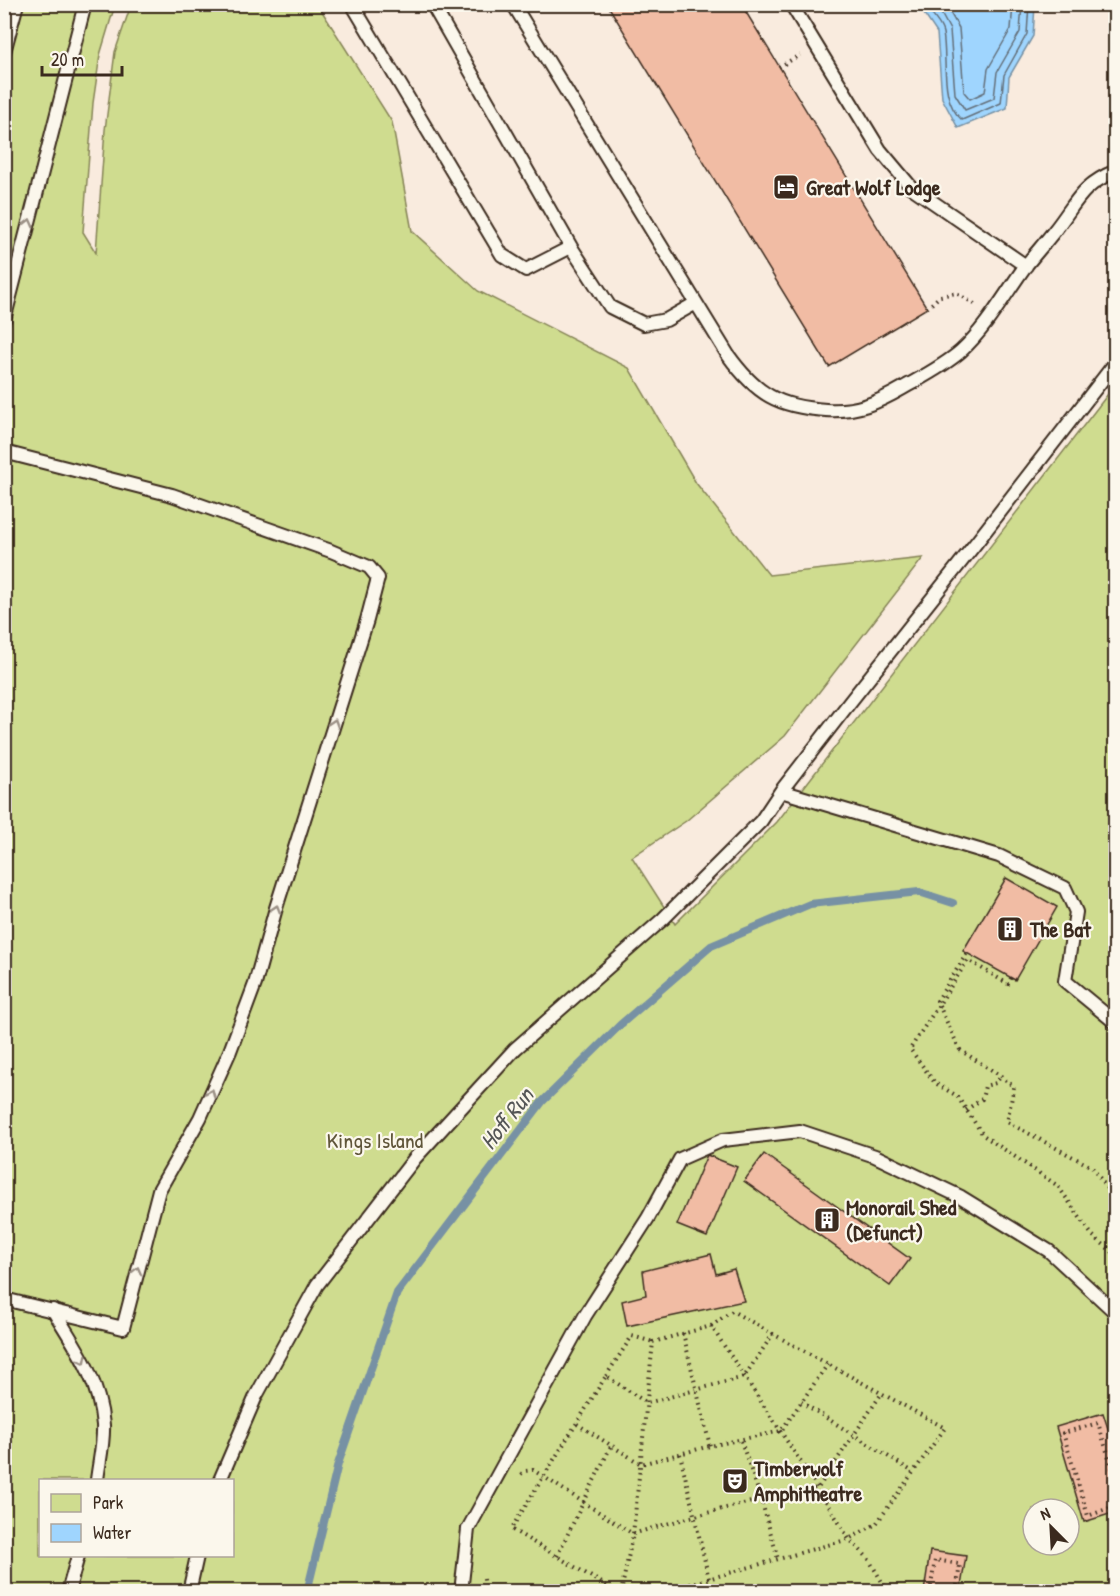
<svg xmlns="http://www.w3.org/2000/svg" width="1120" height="1596" font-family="'Patrick Hand',sans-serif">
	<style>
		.green { fill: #cfdc8f; stroke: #858356; stroke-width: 1.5; fill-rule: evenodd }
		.water { fill: #9fd5fe; stroke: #7791a4; stroke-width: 1.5 }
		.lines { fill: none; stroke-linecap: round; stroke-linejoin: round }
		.shore { stroke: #636e78; stroke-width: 1.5 }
		.stream { stroke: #7791a4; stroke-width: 8 }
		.building { fill: #f1bca4; stroke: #3b2a1e; stroke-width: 1.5 }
		.service-casing { stroke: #3b2a1e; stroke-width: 16 }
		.path { stroke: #3b2a1e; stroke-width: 4; stroke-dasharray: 1.5 4.5; stroke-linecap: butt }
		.service { stroke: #fbf7ec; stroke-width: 12 }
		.path-bridge { stroke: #3b2a1e; stroke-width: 4; stroke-dasharray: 1.5 4.5; stroke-linecap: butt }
		.oneway { stroke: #9b9085 }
		.labels { text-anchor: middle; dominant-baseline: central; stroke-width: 4.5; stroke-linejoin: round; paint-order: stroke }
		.poi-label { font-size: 22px; font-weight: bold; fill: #3b2a1e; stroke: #fbf7ec; text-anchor: start }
		.park-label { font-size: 22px; fill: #60563a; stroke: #fbf7ec }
		.water-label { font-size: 24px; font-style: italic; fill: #545556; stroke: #fbf7ec }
	</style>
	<rect width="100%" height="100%" fill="#f9ebde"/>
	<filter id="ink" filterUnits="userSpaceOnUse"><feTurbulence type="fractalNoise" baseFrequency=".0167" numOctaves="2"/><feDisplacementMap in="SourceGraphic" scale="12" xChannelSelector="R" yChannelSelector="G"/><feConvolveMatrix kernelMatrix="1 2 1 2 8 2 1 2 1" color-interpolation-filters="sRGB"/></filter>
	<g filter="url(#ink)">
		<path class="green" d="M5,5H115L100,55L93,103L83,232L96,253L105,130L115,52L131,5H318L392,122L412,231L478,291L629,368L696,483L769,575L923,558L785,736L686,821L632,857L675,924L777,822L1115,385V1591L5,1592ZM40,1480H232V1556H40ZM1033,1509H1069V1545H1033Z"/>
		<path class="water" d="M925,5H1035L1033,36L1009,77L1007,108L958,128L942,98L937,33L920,8Z"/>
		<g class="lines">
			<path class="shore" d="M928,4C929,16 941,22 943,33C948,61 939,100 962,120L1001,103L1004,75L1027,34L1029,4
				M936,4L950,30L955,94L965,110L994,98L997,72L1020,32L1022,4
				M945,4L959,28L964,92L970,99L985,92L988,69L1011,29L1013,4"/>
			<path class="stream" d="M307,1592L338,1464L397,1293L542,1102L620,1025L711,946L810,904L919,892L953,903"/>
		</g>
		<path class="building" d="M607,4H741L927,308L829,367Z
			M1006,878L1057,907L1015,980L963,951Z
			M764,1154L910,1259L890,1286L744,1181Z
			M707,1155L737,1167L707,1237L677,1225Z
			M711,1254L716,1274L734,1269L744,1301L627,1326L622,1301L646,1295L643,1271Z
			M1103,1413L1116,1453V1512L1084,1522L1056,1427Z
			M930,1551L966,1556L960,1592H924Z"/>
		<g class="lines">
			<defs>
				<path id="service" d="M352,4L502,255L526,270L571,247
					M432,4L571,247L610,307L644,324L666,320L696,303
					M513,4L728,355C756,394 778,407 826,410C857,412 877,403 903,388C922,377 944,366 961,351C986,328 1004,296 1024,268C1034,255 1045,243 1055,230C1077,202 1081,185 1116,171
					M791,4L880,150L911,187L1026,266
					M4,52L17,4
					M4,320L85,4
					M4,452L172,495L331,551L369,567L378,578L367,620L276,908L255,984L230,1051L200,1118L159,1190L123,1328L4,1299
					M781,791L999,856L1065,888L1076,912L1065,981L1116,1023
					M53,1310C76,1347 99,1379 103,1425C104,1442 99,1463 97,1480
					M220,1480L256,1396L317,1285L415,1158L515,1049L663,919L761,821L781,791L850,702L976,543L1116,362
					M68,1592L78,1556
					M189,1592L197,1556
					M461,1592L468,1529L585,1316L648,1218L680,1159L723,1140L800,1131L875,1156L961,1197L1049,1251L1116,1313"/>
			</defs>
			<use href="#service" class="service-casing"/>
			<path class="path" d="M779,67L800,55
				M927,308L940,296L956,293L978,306
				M1011,978L1008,984L968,960L910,1049L935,1083L957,1096L983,1135L1058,1186L1092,1235L1116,1255
				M960,1050L1001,1076L1014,1087L1007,1122L1092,1167L1116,1201
				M966,1110L982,1099L985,1086L996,1083L1001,1076
				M711,1326L732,1311L773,1334
				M683,1333L710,1446
				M606,1376L632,1336L653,1342
				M801,1402L913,1472
				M577,1424L641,1464L710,1446L781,1431L828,1364
				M741,1441L761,1499L778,1559
				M680,1454L709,1579
				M521,1474L525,1471L533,1470L633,1534C694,1515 755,1500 818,1488L882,1393
				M1116,1480L1098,1423L1063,1433L1088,1516L1112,1507L1116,1518
				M557,1556L612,1444
				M484,1579L485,1592
				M617,1592L511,1529L606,1376L647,1403L744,1377L773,1334L945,1428L876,1524L849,1539L662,1592
				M621,1592L633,1534L653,1342L711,1326L818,1488L849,1539L868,1558L888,1592
				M930,1592L935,1560L960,1564L956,1592"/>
			<use href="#service" class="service"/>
			<path class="path-bridge" d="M960,1050L937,1001L967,953"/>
		</g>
		<defs><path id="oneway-chevron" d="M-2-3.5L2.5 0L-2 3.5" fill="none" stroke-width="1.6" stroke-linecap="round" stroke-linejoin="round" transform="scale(1.5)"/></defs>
		<g class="oneway">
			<use href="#oneway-chevron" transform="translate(29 223) rotate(-76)"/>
			<use href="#oneway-chevron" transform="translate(334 723) rotate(-72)"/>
			<use href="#oneway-chevron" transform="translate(276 909) rotate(-73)"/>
			<use href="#oneway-chevron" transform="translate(211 1093) rotate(-66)"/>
			<use href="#oneway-chevron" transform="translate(137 1271) rotate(-76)"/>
			<use href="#oneway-chevron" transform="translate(83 1360) rotate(63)"/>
		</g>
	</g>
	<defs>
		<symbol id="hotel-square" viewBox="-11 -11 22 22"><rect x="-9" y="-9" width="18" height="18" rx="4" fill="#3b2a1e" stroke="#fbf7ec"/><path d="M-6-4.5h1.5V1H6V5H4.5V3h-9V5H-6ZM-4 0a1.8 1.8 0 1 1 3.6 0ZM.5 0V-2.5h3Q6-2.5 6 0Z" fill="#fff"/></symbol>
		<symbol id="building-square" viewBox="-11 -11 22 22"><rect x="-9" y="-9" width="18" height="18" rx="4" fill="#3b2a1e" stroke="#fbf7ec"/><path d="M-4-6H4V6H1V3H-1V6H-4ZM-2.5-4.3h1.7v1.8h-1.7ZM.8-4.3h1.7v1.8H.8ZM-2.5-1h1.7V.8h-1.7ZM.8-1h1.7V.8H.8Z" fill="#fff"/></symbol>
		<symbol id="theatre-square" viewBox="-11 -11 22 22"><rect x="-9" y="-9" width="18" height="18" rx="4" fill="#3b2a1e" stroke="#fbf7ec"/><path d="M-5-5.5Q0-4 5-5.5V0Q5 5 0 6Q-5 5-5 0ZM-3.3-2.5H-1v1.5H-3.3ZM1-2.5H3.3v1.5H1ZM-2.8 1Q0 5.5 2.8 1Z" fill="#fff"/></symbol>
	</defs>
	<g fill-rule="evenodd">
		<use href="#hotel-square" x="771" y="172" width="30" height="30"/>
		<use href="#building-square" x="995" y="914" width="30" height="30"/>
		<use href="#building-square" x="812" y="1205" width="30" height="30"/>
		<use href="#theatre-square" x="720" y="1466" width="30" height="30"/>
	</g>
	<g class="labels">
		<g class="poi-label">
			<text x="806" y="187">Great Wolf Lodge</text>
			<text x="1030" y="929">The Bat</text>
			<text x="846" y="1207">Monorail Shed<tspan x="846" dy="25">(Defunct)</tspan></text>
			<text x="754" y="1468">Timberwolf<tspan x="754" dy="25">Amphitheatre</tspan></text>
		</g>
		<g class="park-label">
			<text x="375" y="1140">Kings Island</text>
		</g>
		<g class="water-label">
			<text transform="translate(506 1118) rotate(-52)">Hoff Run</text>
		</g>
	</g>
	<rect width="1120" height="1596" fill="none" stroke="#fbf7ec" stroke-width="24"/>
	<rect x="12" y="12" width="1096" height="1572" fill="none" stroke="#3b2a1e" stroke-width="2" filter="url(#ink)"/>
	<rect x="39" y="1479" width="195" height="78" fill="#fbf7ec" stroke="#aea59a" stroke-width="1.5"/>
	<rect x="51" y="1494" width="30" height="18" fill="#cfdc8f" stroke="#aea59a" stroke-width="1.5"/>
	<text x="93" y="1509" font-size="18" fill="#3b2a1e">Park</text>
	<rect x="51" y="1524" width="30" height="18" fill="#9fd5fe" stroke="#aea59a" stroke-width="1.5"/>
	<text x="93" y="1539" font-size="18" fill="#3b2a1e">Water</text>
	<g transform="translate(1051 1527) rotate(336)"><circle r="28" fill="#fbf7ec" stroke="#aea59a" stroke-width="1.5"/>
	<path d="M0-4.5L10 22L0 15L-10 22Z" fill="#3b2a1e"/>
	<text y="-9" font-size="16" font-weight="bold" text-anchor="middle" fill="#3b2a1e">N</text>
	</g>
	<path d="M42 66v9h80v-9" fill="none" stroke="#3b2a1e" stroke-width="3"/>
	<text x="51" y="66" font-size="18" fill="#3b2a1e" stroke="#fbf7ec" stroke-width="4.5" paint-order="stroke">20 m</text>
</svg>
